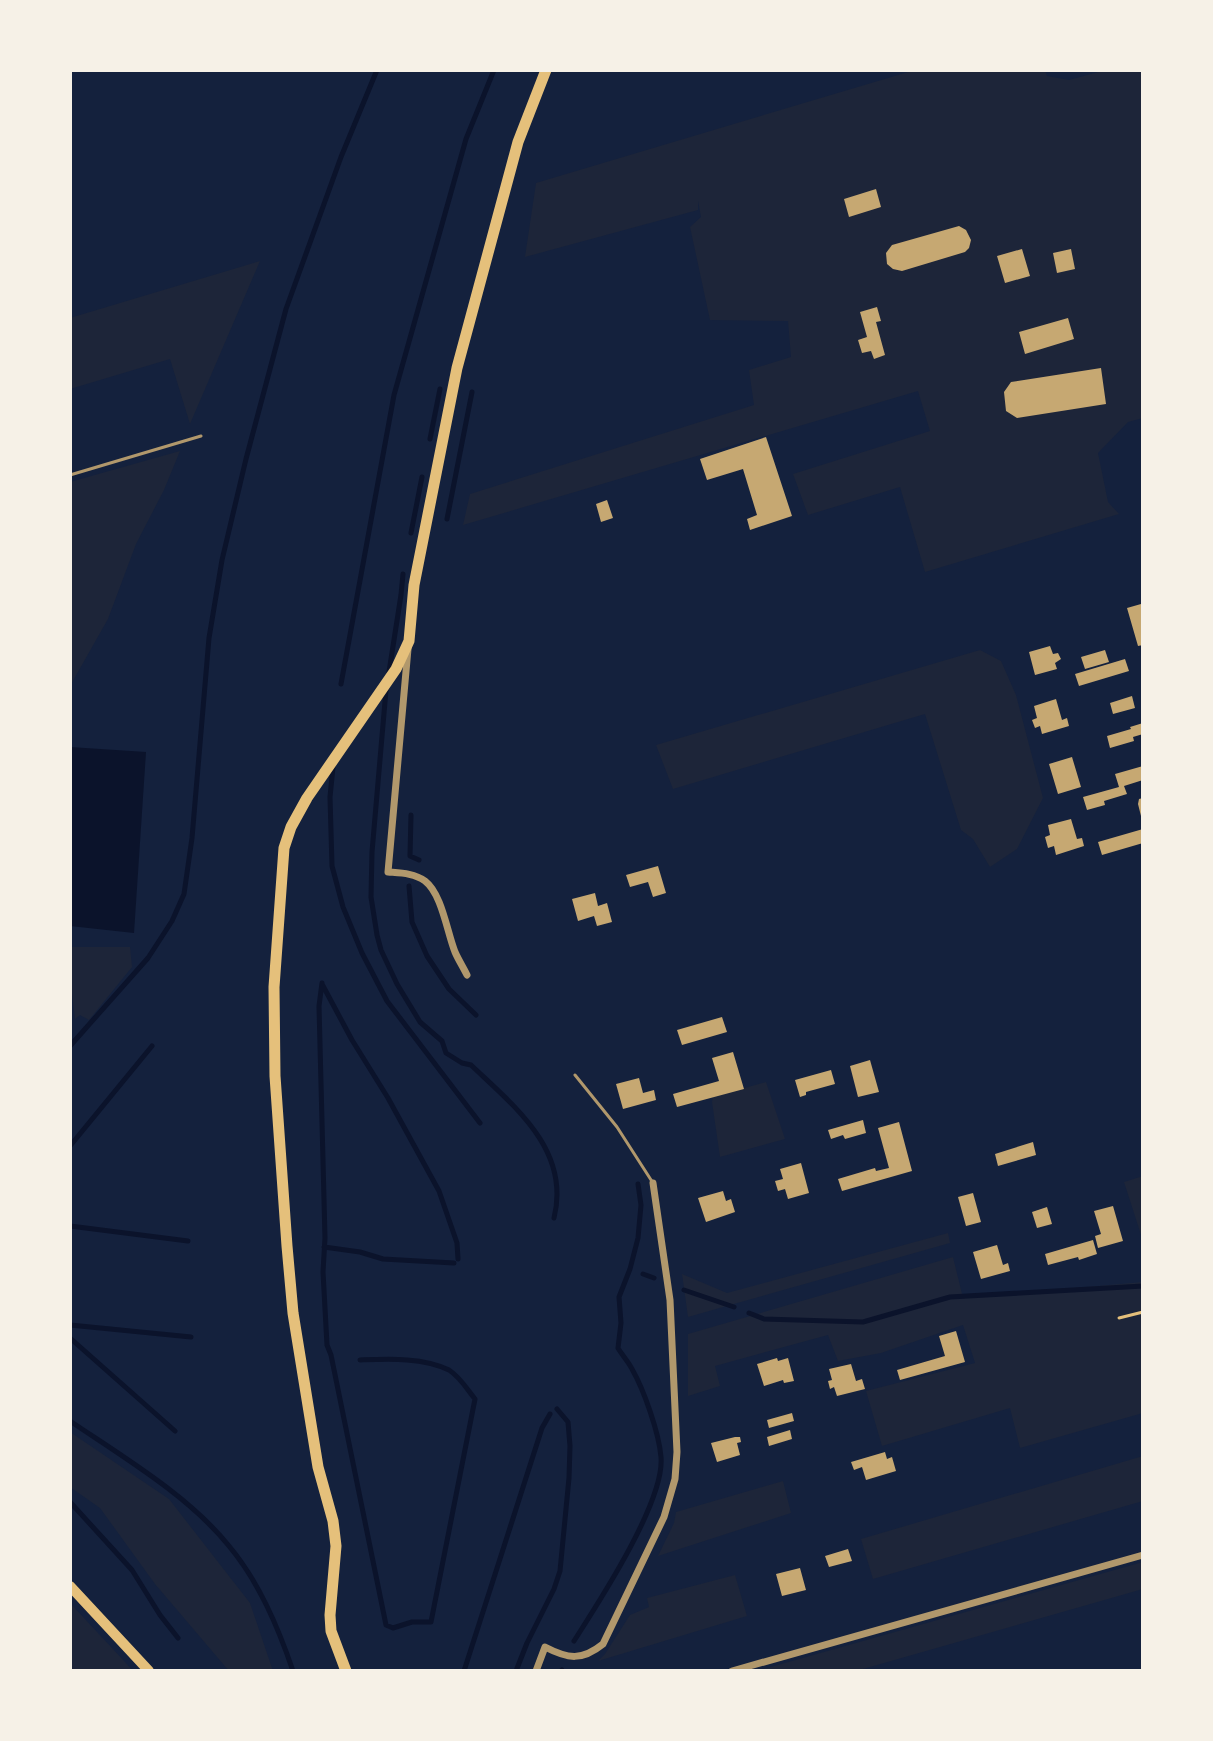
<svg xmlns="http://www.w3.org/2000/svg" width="1213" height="1741" font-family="'Open Sans',sans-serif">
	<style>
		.green { fill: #1d2539 }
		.water { fill: #0b132b }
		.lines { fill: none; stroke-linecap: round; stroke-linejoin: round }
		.stream { stroke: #0b132b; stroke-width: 5 }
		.building { fill: #c6a872 }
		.path { stroke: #e5c07b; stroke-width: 3 }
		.service { stroke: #b1986c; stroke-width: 3 }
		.minor { stroke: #b1986c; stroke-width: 7 }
		.secondary { stroke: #e5c07b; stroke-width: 10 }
		.trunk { stroke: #e5c07b; stroke-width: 11 }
	</style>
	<rect width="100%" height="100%" fill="#14213d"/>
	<path class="green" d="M915,70H1045L1047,76L1069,80L1106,70H1143V418L1128,422L1098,453L1108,502L1119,514L925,572L900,487L808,515L793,474L930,431L918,391L463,525L470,494L754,405L749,370L791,357L788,321L710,320L690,227L701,217L698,201V210L525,257L536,183Z
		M260,261L190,424L170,359L70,389V318Z
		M180,451L164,490L136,544L108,619L70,686V482Z
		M980,650L1001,661L1016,695L1043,798L1017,849L990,867L973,839L961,830L925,714L673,789L656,745Z
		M70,947H130L132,967L89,1020L80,1015L75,1019L70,978Z
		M766,1082L785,1139L720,1157L712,1102L713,1097Z
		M1143,1176V1241L1124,1182Z
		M948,1233L950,1243L688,1317L682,1274L727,1293Z
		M953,1257L963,1298L1143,1282V1413L1020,1448L1010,1408L882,1446L866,1391L975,1363L963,1325L881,1353L838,1361L828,1335L715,1366L720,1386L688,1396V1334Z
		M70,1432L169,1499L250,1603L273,1671H229L155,1584L100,1508L70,1487Z
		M1143,1456V1501L873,1579L861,1539Z
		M783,1481L791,1513L658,1556L674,1523L676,1512Z
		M1143,1562V1589L856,1671H757Z
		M735,1575L747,1616L598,1661L605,1654L630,1615L649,1607L647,1598Z
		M70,1603L125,1662L133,1671H70Z"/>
	<path class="water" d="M70,747L146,752L134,933L70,926Z"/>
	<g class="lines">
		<path class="stream" d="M430,439L440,389
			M447,519L472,392
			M411,533L422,477
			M389,672L401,595L403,574
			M341,684L394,395L466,139L494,70
			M386,690L372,852L371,897L377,935L381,950L397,984L420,1022L442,1041L446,1053L462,1063L471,1065C514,1106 571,1150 554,1218
			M333,767L330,797L332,866L343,907L362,953L387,1001L480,1123
			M411,815L410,856L419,860
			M409,886L412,922L427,956L449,989L476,1015
			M322,983L319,1006L325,1238L323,1272L327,1345L331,1355L386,1625L393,1628L412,1622H431L475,1399C467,1389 460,1377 449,1370C423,1357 387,1359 360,1360
			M322,984L352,1040L388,1098L439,1191L457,1243L458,1259
			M70,1046L148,958L172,921L184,894L192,838L209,638L222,560L246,459L286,309L341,157L377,70
			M70,1146L152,1046
			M70,1226L188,1241
			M324,1247L360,1252L383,1259L454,1263
			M643,1274L654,1278
			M684,1290L734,1307
			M749,1313L764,1319L863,1322L950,1297L1143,1286
			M70,1325L191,1337
			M70,1338L175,1431
			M70,1421C123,1457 189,1496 229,1546C259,1582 278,1627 293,1671
			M70,1502L132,1570L160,1615L178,1638
			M574,1641C599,1602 665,1501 661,1457C659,1433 644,1390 632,1369C628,1361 622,1355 618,1348L621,1323L619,1297L630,1269L638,1238L641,1205L638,1184
			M464,1671L542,1428L550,1414
			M516,1671L527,1643L554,1589L560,1571L569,1478L570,1446L568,1422L557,1409
			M561,1671L562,1670"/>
	</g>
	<path class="building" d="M876,189L881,207L849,217L844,199Z
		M959,226L966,230L971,240L969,248L965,252L902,271L893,269L887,264L886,253L892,245Z
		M1022,249L1030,276L1005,283L997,256Z
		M1071,249L1075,269L1057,273L1053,253Z
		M877,307L881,321L876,322L885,355L874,359L871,351L862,353L858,340L867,337L860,312Z
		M1068,318L1074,339L1025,354L1019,332Z
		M1101,368L1106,404L1017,418L1006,411L1004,392L1011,382Z
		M766,437L792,516L750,530L747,519L757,515L743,469L707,480L700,459Z
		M607,500L613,518L601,522L596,504Z
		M1141,604L1143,645L1138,646L1127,608Z
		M1050,646L1053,654L1058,653L1061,659L1055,663L1057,669L1035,675L1029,652Z
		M1105,650L1109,662L1085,669L1081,657Z
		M1125,659L1129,671L1079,686L1075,674Z
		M1132,696L1135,708L1113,714L1110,703Z
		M1056,699L1062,720L1067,718L1069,726L1042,734L1040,726L1035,728L1032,720L1037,718L1034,706Z
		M1143,723V734L1133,737L1134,741L1110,748L1107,736L1131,729L1130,727Z
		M1072,757L1081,787L1058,794L1049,764Z
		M1143,766V780L1124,786L1127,794L1104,801L1105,805L1087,810L1083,797L1119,787L1115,774Z
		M1143,798V819L1142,820L1138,804L1139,799Z
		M1071,819L1077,839L1082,838L1084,846L1056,855L1054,846L1048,848L1045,837L1050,835L1048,825Z
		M1143,829V843L1102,855L1098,842Z
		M658,866L666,893L653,897L648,882L630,887L626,875Z
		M595,893L598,906L607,903L612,922L597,926L594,916L578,921L572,899Z
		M722,1017L727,1032L682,1045L677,1030Z
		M733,1052L744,1089L677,1107L673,1094L719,1081L712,1058Z
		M870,1060L879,1092L858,1097L850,1066Z
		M831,1070L835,1084L806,1092V1095L800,1097L795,1080Z
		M639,1078L643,1093L654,1090L656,1100L623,1109L616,1084Z
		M863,1120L866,1133L845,1139L843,1135L831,1139L828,1130Z
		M899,1122L912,1171L842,1191L838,1179L875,1168L876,1171L889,1168L878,1128Z
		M1033,1142L1036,1155L998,1166L995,1154Z
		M801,1163L809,1193L788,1199L785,1189L778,1191L775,1181L783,1179L780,1169Z
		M723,1191L726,1201L731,1199L735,1212L706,1222L698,1198Z
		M973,1193L981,1222L966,1226L958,1197Z
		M1113,1206L1123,1241L1098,1248L1095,1236L1101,1234L1094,1211Z
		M1047,1207L1052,1224L1037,1228L1032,1212Z
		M1093,1240L1097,1254L1079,1260L1078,1257L1048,1265L1045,1254Z
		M997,1245L1003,1265L1008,1263L1010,1271L981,1279L973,1252Z
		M956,1331L965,1362L900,1380L897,1370L945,1356L939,1336Z
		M777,1358L778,1361L788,1358L794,1381L784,1383L783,1380L764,1386L757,1364Z
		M851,1364L856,1381L862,1379L865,1389L837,1396L834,1387L830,1389L828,1381L832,1380L829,1369Z
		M792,1413L794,1421L769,1428L767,1420Z
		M790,1430L792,1439L769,1446L767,1437Z
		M735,1437H740L741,1442L737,1443L740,1455L717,1462L711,1443Z
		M885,1452L887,1459L892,1457L896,1471L866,1480L862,1467L854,1470L851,1462Z
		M848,1549L852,1561L829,1567L825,1556Z
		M800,1568L806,1590L782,1596L776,1574Z"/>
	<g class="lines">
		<path class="path" d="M1119,1318L1143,1312"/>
		<path class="service" d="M70,475L201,436
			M575,1075L617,1127L653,1183"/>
		<path class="minor" d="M408,649L388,872C400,873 414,873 425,881C442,894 447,932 455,952C458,959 463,967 467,975
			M536,1671L545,1647C568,1659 582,1661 603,1644L664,1517L675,1479L677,1452L670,1300L653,1183
			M732,1671L1143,1555"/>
		<path class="secondary" d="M70,1586L149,1671"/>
		<path class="trunk" d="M346,1671L331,1631L330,1615L336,1546L333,1521L318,1467L293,1313L287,1246L275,1076L274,987L284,848L291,827L307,798L396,669L409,641L414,585L457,368L518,142L546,70"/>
	</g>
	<rect width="1213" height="1741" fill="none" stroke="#f6f1e7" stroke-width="144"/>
</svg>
